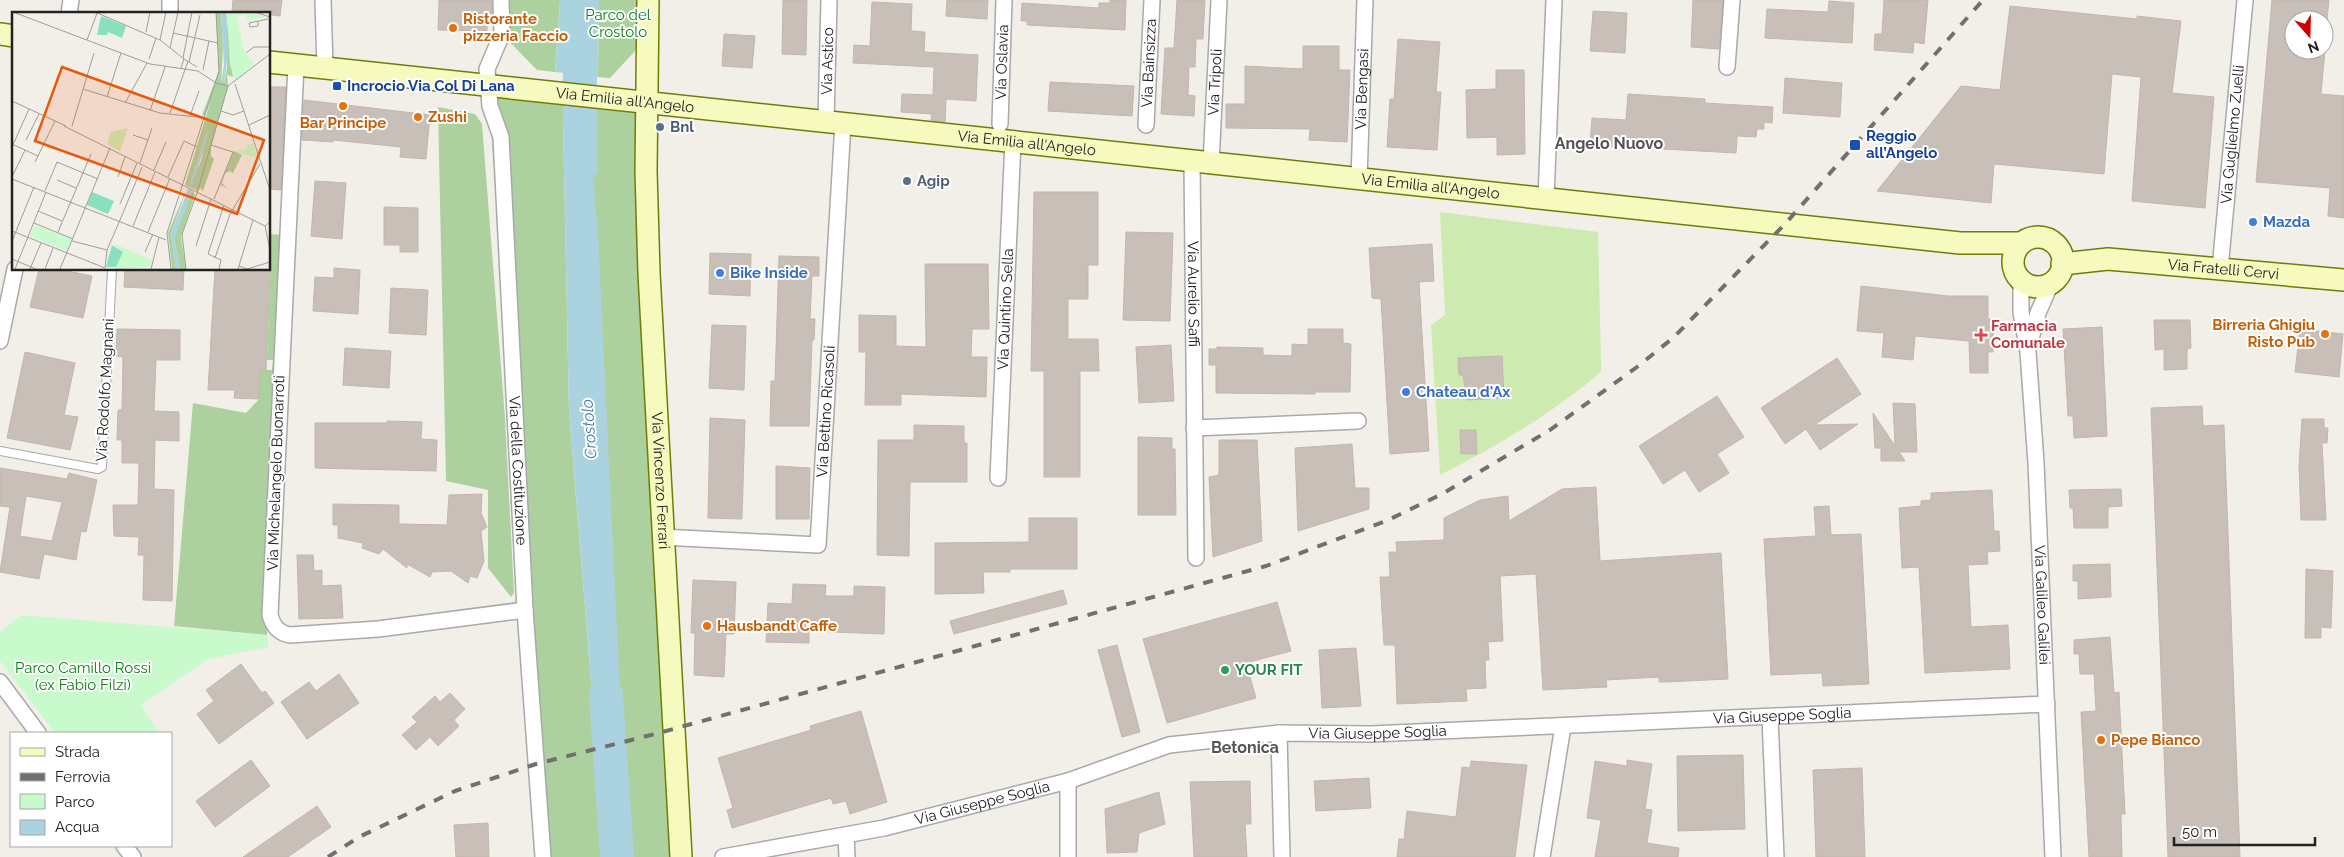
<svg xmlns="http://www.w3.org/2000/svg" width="2344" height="857" font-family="Raleway,sans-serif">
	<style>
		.grass { fill: #cdebb0 }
		.forest { fill: #add19e; fill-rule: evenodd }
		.park { fill: #c8facc }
		.water { fill: #aad3df }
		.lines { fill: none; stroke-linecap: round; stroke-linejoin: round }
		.river { stroke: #aad3df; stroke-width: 34 }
		.building { fill: #c7bfb8; stroke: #c4b6ab; fill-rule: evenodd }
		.lane-casing { stroke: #a9a9a9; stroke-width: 10 }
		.street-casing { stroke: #a9a9a9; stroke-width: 18 }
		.secondary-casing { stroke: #707d05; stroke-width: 24 }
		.lane { stroke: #fff; stroke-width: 8 }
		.street { stroke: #fff; stroke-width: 15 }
		.secondary { stroke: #f7fabf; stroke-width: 21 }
		.rail { stroke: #707070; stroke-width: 4; stroke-dasharray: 10 10; stroke-linecap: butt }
		.food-dot { fill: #e8710a; stroke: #fff; stroke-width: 2 }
		.transit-dot { fill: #1a4fb4; stroke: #fff; stroke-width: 2 }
		.service-dot { fill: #5c6f8a; stroke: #fff; stroke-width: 2 }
		.shop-dot { fill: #3f7fe0; stroke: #fff; stroke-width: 2 }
		.health-dot { fill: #e0444e; stroke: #fff; stroke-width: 2 }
		.leisure-dot { fill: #2e9e5b; stroke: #fff; stroke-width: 2 }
		.labels { text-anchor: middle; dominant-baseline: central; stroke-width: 4; stroke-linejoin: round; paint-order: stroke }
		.park-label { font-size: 15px; fill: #0c8416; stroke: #fff }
		.food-label { font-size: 15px; font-weight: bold; fill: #c56008; stroke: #fff; text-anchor: start }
		.street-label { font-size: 15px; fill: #222; stroke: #fff }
		.transit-label { font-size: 15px; font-weight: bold; fill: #164399; stroke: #fff; text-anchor: start }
		.service-label { font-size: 15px; font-weight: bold; fill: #4e5e75; stroke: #fff; text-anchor: start }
		.shop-label { font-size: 15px; font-weight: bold; fill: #366cbe; stroke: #fff; text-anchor: start }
		.health-label { font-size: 15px; font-weight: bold; fill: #be3a42; stroke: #fff; text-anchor: start }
		.leisure-label { font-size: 15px; font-weight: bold; fill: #27864d; stroke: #fff; text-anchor: start }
		.neighbourhood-label { font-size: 16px; font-weight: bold; fill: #555; stroke: #fff }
		.water-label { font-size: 16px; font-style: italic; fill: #4a7aab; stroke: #fff }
		.inset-road { fill: none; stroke: #9f9d99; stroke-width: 1 }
		.view { fill: #e8590c; fill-opacity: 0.15; stroke: #e8590c; stroke-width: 2.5 }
		.inset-edge { fill: none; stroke: #222; stroke-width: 2.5 }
	</style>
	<rect width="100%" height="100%" fill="#f2efe9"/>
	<path class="grass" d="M1440,212L1598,232L1601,358V372C1551,414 1498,446 1440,475L1431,325L1445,315Z"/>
	<path class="forest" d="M501,0H560L555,72L537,70L502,34Z
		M599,0H636V50L610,78L598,77Z
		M488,86L648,104L681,857H628L620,763L598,768L605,857H543ZM563,120L622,736L596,743L569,410Z
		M438,107L475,114L482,124L505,418L514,593L511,597L488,568V490L446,481Z
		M269,234L283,235L267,635L174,626L193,403L246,413L259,399L260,370H272L273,360H267L271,255L269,254Z"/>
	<path class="park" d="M21,615L267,635L268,647L208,659L141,705L159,733H55L0,661V632Z"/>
	<path class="water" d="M560,0H599L598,77L555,72Z
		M563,120L588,123L598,234L622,736L596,743L569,410Z
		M620,763L628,857H605L598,768Z"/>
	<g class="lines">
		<path class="river" d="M579,0L581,167
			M606,695L617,857"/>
	</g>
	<path class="building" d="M233,0H282L280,16L232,10Z
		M439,0H492V19H487V31L438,30Z
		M783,0H807L806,55L782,54Z
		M947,0H988L987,19L946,16Z
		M1110,0H1126L1125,30L1027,25V21H1021L1022,3L1099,8V3H1110Z
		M1177,0H1205L1203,39H1196L1195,67H1189L1188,95L1195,96L1194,116L1161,114L1165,48H1174Z
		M1693,0H1723L1719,49L1691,47Z
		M1884,0H1928L1924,44L1914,42L1913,53L1874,50L1875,34H1882Z
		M2272,0H2329L2327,20H2294V50H2325L2321,94L2344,96V218L2328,216L2330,188L2256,182Z
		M1829,1L1854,3L1852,43L1765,38L1767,9L1828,12Z
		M872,2L912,4L911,31L925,32L924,52L978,55L976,101L946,99L945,122L931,120L932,114L901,112L902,94L933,95L934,67L853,63L854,45L870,46Z
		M2010,6L2137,19V16L2181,21L2172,93L2214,97L2205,208L2132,201L2141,77L2112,74L2104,174L1994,164L1991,203L1877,191L1961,86L2000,90Z
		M1593,11L1627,13L1625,53L1590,51Z
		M724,34L755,36L752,68L722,66Z
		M1398,39L1440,42L1436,92H1441L1437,150L1387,147L1390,99H1394Z
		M1303,46H1339V70H1350L1347,142L1309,140L1310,129L1226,128V104H1245V66L1303,69Z
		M1496,70H1524L1525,154L1497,155V137L1467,138L1466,90L1496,89Z
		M1785,78L1842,83L1840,117L1783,113Z
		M1050,82L1134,86L1132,116L1048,111Z
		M269,87H286L281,190L269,189Z
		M1628,94L1705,99V103L1773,107L1772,123L1764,122V129H1757L1756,137L1737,136L1736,153L1590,145L1592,118L1626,120Z
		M304,100L430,115L426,159L400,157L401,147L333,140V142L302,140Z
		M315,181L346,183L342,239L311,236Z
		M1034,192H1098V265H1088V299H1068V339H1098L1099,371H1080V477H1044V371H1031Z
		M384,207L418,208V252H400V245H384Z
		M1126,232L1173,233L1170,321L1123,320Z
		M1432,244L1434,281L1419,282L1429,451L1390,454L1381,299L1372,298L1369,248Z
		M710,253L751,254L750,296L709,294Z
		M779,256L819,257V276H812L810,319H815L814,340H812L809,426H770L771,381H775Z
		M925,264H988L989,329H972L971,357H987L986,397L901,394V405H865L866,352H859V315L896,316V346L926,347Z
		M334,268L360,270L358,314L313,311L315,277L334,278Z
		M39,269H57L92,276L83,318L30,307Z
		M125,269H184L183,290L124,287Z
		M215,269H270L266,370H260L259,399L234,398L235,390H208Z
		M1861,286L1948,296H1988V319H1993V352H1988V373H1970L1969,341L1915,336L1913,360L1882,357L1884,333L1857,331Z
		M391,288L428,290L426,335L389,333Z
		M2154,320H2190L2191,348L2187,349V369L2164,370V349L2155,350Z
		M712,325L746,326L744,390L709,388Z
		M2102,327L2107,436L2074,438L2073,416H2068L2063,329Z
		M117,329L180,330V360H156L154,411L179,412V441L155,440L154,489L174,490L172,601L143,600L144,555H138L139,537L114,536L113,505H138L139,463H122V440H117L118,410H122L123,357L116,356Z
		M1308,329H1343V343L1351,344L1350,392H1315V394L1216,393V365H1209V349H1217V347L1263,348V355L1292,356V344L1308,345Z
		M2300,329L2343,334L2339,377L2295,372Z
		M1171,345L1174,401L1139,403L1136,347Z
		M345,348L391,351L389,388L343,385Z
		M25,352L75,363L64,415L78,417L70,450L7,438Z
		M1502,356L1504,398L1467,400L1463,375H1459L1458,358Z
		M1837,358L1861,394L1814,425L1858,424L1820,450L1806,429L1785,444L1761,408Z
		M1717,396L1744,437L1717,454L1729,473L1699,492L1685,470L1663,484L1639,446Z
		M1893,403L1915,404L1917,452H1899L1905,461H1881V448H1875L1873,413L1895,446Z
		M2202,406L2203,426L2224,425L2240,857H2168L2151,408Z
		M710,418L745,420L742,519L708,518Z
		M2302,419H2324V428H2328L2327,443H2322L2326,520H2301L2299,466Z
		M387,421L422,422L421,439L437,440L436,471L315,468V423H387Z
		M914,425L964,426V443H967V482H910L909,556L877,555L878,440H914Z
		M1460,430H1476L1477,454H1461Z
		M1138,437L1172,438V449H1175L1176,515H1138Z
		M1219,440H1257L1262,541L1213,557L1209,477L1219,475Z
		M1352,444L1355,488H1369V509L1298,531L1295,448Z
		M776,466L810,468L809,519H776Z
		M0,468L67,479L69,473L97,480L86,532L81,531L76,560L44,554L39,579L0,572L10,507L0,506ZM26,496L62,502L52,541L20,536Z
		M1596,487L1600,561L1721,553L1728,679L1666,682H1659V677L1606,680L1607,687L1543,690L1536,574L1500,576L1503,641L1488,642L1489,660H1485L1486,688L1466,689L1467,701L1397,704L1395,645H1384L1380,577H1390L1389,552H1397L1396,542L1444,540V518L1480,500L1508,496L1509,521L1562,489Z
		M2121,489L2122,506L2108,507V528H2074L2073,508H2070L2069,490Z
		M1992,490L1994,531H1999L2000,551L1987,552L1988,564L1968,565L1971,627L2008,625L2010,669L1925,673L1919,567L1902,568L1899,508L1921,506V501L1931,500V493Z
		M482,494L481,513L487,527L481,531L484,561L477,578L470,576L468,583L451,571L432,572L430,577L407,564V568L383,549L379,554L362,548L363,543L338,538V525H333V504L399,505V524L447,525L449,495Z
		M1829,506L1831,535L1861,534L1869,684L1823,686L1822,673L1771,675L1764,539L1816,536L1814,507Z
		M1029,518H1077V569H1010V572H983L984,593L935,594V543L1029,542Z
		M297,555H313L314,571L322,570V586L341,585L343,618L299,619Z
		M2110,564L2111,597L2078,599V581H2073V565Z
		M2306,569L2333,571L2331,628L2321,627V638H2305Z
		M693,580L736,582L734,634H726L724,677L694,675L695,633H691Z
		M793,584L826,585L825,596H854V586L885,587L884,634L809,631V643L766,642L768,603L792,604Z
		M1063,590L1067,604L954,634L950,621Z
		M1277,602L1291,651L1246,663L1256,698L1167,723L1143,639Z
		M2110,637L2114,693L2119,692L2125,814H2121L2122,857H2089L2081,712L2096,711L2094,674H2080L2079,654H2074V640Z
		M1117,645L1140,732L1122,737L1098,650Z
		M1356,648L1361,706L1322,708L1319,650Z
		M241,664L262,693L265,691L274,703L219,744L197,714L214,701L206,690Z
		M339,674L359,703L307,739L281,702L309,682L316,691Z
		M450,693L465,709L454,720L459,726L438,746L430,737L416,750L402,735L417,722L412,717L435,696L440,702Z
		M861,711L887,802L850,814L846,801L833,804L831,798L732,828L727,810L733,808L718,758L811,730L810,726Z
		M1743,755L1745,829L1678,831L1677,756Z
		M251,760L270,786L215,827L196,801Z
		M1627,760L1652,764L1645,809L1652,810L1647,843L1679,848L1678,857H1595L1601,820L1587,818L1595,761L1627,766Z
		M1471,761L1527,765L1515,857H1397L1399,839H1404L1407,811L1456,817L1462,767L1470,768Z
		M1862,768L1865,857H1816L1813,770Z
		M1369,778L1371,808L1316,811L1314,781Z
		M1250,781L1251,824H1245L1247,857H1194L1190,782Z
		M1159,792L1165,824L1139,833L1137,852L1107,853L1105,809Z
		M317,806L331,827L288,857H243Z
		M488,823L489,857H456L454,825Z"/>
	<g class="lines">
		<defs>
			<path id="lane" d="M0,451L98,469L102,467L112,269"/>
			<g id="street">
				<path d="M170,0V14"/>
				<path d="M323,0L325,68"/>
				<path id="s1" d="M501,0L502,34L487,69L490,106L501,137L525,610L543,857"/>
				<path d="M69,14L71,0"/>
				<path d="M296,65L270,615C273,626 278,633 290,635L378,629L525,610"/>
				<path d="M1727,67L1732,0"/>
				<path id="s2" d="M826,121L829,0"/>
				<path id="s3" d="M1000,124L1004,0"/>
				<path id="s4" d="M1146,125L1152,0"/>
				<path id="s5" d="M1192,162L1196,558"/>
				<path id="s6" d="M1211,164L1219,0"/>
				<path id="s7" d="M1359,179L1365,0"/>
				<path d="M1546,198L1554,0"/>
				<path id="s8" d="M2220,269L2245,0"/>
				<path id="s9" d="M2021,281V312L2028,352L2036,463L2053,857"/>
				<path d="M0,341L15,269"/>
				<path d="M2029,346L2038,313L2051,283"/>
				<path d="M1194,428L1358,421"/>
				<path id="s10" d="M998,478L1013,141"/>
				<path id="s11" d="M662,537L818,545L843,123"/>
				<path d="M0,682L38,733"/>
				<path d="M1770,718L1776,857"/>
				<path d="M1279,733L1282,857"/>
				<path d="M1068,781V857"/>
				<path d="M846,835L847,857"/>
				<path d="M124,846L133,857"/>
				<path id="s12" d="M723,857L884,828L1068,781L1169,745L1279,733L1371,734L2047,704"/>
				<path d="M1542,857L1563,726"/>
			</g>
			<g id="secondary">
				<path id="s13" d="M648,0L646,171L649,273L681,857"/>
				<path d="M0,34L14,36"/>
				<path id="s14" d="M269,62L1960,243H2021"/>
				<circle cx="2038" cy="262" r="25"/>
				<path id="s15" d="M2062,264L2108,259L2344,280"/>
			</g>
		</defs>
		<use href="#lane" class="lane-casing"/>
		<use href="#street" class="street-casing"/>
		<use href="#secondary" class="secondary-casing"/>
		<use href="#lane" class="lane"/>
		<use href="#street" class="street"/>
		<use href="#secondary" class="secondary"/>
		<path class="rail" d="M328,857L359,837L455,791L536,764L655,734L1266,566L1386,521L1442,494L1550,430L1637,367L1673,338L1785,224L1983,0"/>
	</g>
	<g class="food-dot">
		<circle cx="453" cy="28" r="5"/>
		<circle cx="343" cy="106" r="5"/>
		<circle cx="418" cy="117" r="5"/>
		<circle cx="2325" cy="334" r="5"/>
		<circle cx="707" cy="626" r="5"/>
		<circle cx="2101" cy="740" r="5"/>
	</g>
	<g class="transit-dot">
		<rect x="332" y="81" width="10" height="10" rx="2.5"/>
		<rect x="1849" y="139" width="12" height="12" rx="2.5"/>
	</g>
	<g class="service-dot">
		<circle cx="660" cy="127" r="5"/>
		<circle cx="907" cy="181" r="5"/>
	</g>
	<g class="shop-dot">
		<circle cx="2253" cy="222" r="5"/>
		<circle cx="720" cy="273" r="5"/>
		<circle cx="1406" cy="392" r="5"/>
	</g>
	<path class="health-dot" d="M1978.5 327.5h5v5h5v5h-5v5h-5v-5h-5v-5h5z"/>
	<circle class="leisure-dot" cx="1225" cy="670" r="5"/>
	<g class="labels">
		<g class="park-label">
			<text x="618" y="15">Parco del<tspan x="618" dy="17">Crostolo</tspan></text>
			<text x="83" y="668">Parco Camillo Rossi<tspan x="83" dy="17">(ex Fabio Filzi)</tspan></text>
		</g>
		<g class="food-label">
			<text x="463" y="19">Ristorante<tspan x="463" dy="17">pizzeria Faccio</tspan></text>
			<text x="428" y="117">Zushi</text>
			<text x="343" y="123" text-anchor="middle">Bar Principe</text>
			<text x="2315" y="325" text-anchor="end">Birreria Ghigiu<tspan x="2315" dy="17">Risto Pub</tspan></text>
			<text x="717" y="626">Hausbandt Caffe</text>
			<text x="2111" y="740">Pepe Bianco</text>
		</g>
		<g class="street-label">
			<text stroke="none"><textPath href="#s2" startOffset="60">Via Astico</textPath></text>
			<text stroke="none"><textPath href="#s3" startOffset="62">Via Oslavia</textPath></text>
			<text stroke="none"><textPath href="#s4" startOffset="62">Via Bainsizza</textPath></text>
			<text stroke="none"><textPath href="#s6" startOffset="82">Via Tripoli</textPath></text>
			<text stroke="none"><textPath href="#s7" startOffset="90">Via Bengasi</textPath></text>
			<text stroke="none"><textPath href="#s14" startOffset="358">Via Emilia all'Angelo</textPath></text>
			<text stroke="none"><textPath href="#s8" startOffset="135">Via Guglielmo Zuelli</textPath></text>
			<text stroke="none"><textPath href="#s14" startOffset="762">Via Emilia all'Angelo</textPath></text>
			<text stroke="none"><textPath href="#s14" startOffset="1168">Via Emilia all'Angelo</textPath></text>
			<text stroke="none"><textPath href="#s15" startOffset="162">Via Fratelli Cervi</textPath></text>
			<text stroke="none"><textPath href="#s5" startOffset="132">Via Aurelio Saffi</textPath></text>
			<text stroke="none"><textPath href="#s10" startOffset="169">Via Quintino Sella</textPath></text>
			<text transform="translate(105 390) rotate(-87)">Via Rodolfo Magnani</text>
			<text stroke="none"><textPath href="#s11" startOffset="290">Via Bettino Ricasoli</textPath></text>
			<text stroke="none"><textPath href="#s1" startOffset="476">Via della Costituzione</textPath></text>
			<text transform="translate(276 473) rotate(-88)">Via Michelangelo Buonarroti</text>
			<text stroke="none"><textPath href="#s13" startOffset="481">Via Vincenzo Ferrari</textPath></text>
			<text stroke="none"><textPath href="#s9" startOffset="325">Via Galileo Galilei</textPath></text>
			<text stroke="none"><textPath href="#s12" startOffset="1075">Via Giuseppe Soglia</textPath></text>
			<text stroke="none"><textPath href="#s12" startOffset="670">Via Giuseppe Soglia</textPath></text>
			<text stroke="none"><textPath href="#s12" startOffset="265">Via Giuseppe Soglia</textPath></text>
		</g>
		<g class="transit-label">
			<text x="347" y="86">Incrocio Via Col Di Lana</text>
			<text x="1866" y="136">Reggio<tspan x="1866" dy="17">all’Angelo</tspan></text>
		</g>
		<g class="service-label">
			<text x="670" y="127">Bnl</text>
			<text x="917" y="181">Agip</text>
		</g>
		<g class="shop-label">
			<text x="2263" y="222">Mazda</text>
			<text x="730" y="273">Bike Inside</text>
			<text x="1416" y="392">Chateau d'Ax</text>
		</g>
		<g class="health-label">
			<text x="1991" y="326">Farmacia<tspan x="1991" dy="17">Comunale</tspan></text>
		</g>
		<g class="leisure-label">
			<text x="1235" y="670">YOUR FIT</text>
		</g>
		<g class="neighbourhood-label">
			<text x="1609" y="143">Angelo Nuovo</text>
			<text x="1245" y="747">Betonica</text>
		</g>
		<g class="water-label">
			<text transform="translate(589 429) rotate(-94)">Crostolo</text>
		</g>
	</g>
	<g transform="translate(12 12)">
		<rect width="258" height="258" fill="#f2efe9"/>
		<path d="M116,116L108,139L95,132L99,120Z" fill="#cdebb0"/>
		<path d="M204,0H209L211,36L209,71H212L215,56L214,0L221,65L215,63L216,74L199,135V144L202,147L191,179L188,176L186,179L173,173L199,88L193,104L190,103L207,59ZM195,119L189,149L178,173L181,163ZM222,139L230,143L221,161L217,159L213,162L210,171L215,176L208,173ZM175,176L159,222L164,257H160L156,221ZM180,178L183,183L169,225L174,257H168L162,226Z" fill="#add19e" fill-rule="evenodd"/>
		<path d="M215,0H239L254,5L235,8L234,2L225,4L232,39L242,52L223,69L218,53ZM241,131L246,147L222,139L235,137L234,133ZM23,213L59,227L55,239L18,224ZM101,231L140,248L138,255L104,257L111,240Z" fill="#c8facc"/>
		<path d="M89,4L114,14L110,26L96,20L95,23H85ZM80,180L102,189L96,202L75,193ZM100,233L111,240L104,255H94Z" fill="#88e0be"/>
		<path d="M209,0H214L216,41L212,71H209L212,53ZM195,119H197L180,174L178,173ZM176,177L180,178L162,226L168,257H164L159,222Z" fill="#aad3df"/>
		<path class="inset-road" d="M1,0L138,52L186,59L204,71L216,74L258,42M83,0L148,28L172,47L169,56M243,0L258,5M246,9V14L238,15L237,11L256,7M134,20L138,0M161,21L206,31M75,28L85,1M148,28L154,0M158,36L166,0M234,41L242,35H258M171,46L180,0M137,47L144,26M172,47L185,55M177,50L188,3M191,58L197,29M223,72L258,178M71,77L148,101L194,106M95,85L109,41M0,89L54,114M113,91L135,51M138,99L153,55M209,99L221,103L232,99M158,101L176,49M178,104L187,79M237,113L258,103M52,114L253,214M60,114L82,41M121,123L136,128M14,128L27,102M0,132L26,144M199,133L221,140L202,187M0,135L17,97M23,150L43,109M128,151L140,116M142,158L154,130M0,165L13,138M106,165L113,145M156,165L172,129L185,135M0,167L154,228M45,168L64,176M33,179L45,150L86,167M108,192L125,151M26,199L50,209M108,208L130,155M258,210L253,214L258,238M22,211L61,227M121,214L143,160M0,219L93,256M46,220L79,142M136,220L158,166M0,229L22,175M60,229L95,238M184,234L199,187M133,240L141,222M203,246L218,202L248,152M0,247L24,257M227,254L235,257L258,250M93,256L95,238L108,208M3,257L34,180M18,257L29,231M33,257L41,236M48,257L98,136M139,257L147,225M159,257L155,221L207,59L204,0M174,257L170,222L185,181L216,74M207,257L209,248L196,242L212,193M226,257L241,208"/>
		<path class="view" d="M50,55L252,128L225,202L23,129Z"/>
		<rect width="258" height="258" class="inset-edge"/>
	</g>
	<rect x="10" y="732" width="162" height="115" fill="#ffffff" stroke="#a7a7a7"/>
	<rect x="20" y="748" width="25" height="8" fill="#f7fabf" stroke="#a7a7a7"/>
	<text x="55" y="757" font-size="15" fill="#222222">Strada</text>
	<rect x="20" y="773" width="25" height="8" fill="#707070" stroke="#a7a7a7"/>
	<text x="55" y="782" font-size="15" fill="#222222">Ferrovia</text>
	<rect x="20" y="794" width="25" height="15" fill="#c8facc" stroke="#a7a7a7"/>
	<text x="55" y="807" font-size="15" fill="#222222">Parco</text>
	<rect x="20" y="820" width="25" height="15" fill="#aad3df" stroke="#a7a7a7"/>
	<text x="55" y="832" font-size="15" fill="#222222">Acqua</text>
	<g transform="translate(2309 35) rotate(160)"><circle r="24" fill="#ffffff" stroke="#a7a7a7"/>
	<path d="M0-4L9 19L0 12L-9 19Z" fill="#d40000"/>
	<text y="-8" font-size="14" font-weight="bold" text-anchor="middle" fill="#222222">N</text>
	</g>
	<path d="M2174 837v8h141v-8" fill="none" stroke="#222222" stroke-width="2.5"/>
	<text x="2182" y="837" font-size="15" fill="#222222" stroke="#ffffff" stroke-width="4" paint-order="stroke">50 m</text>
</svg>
